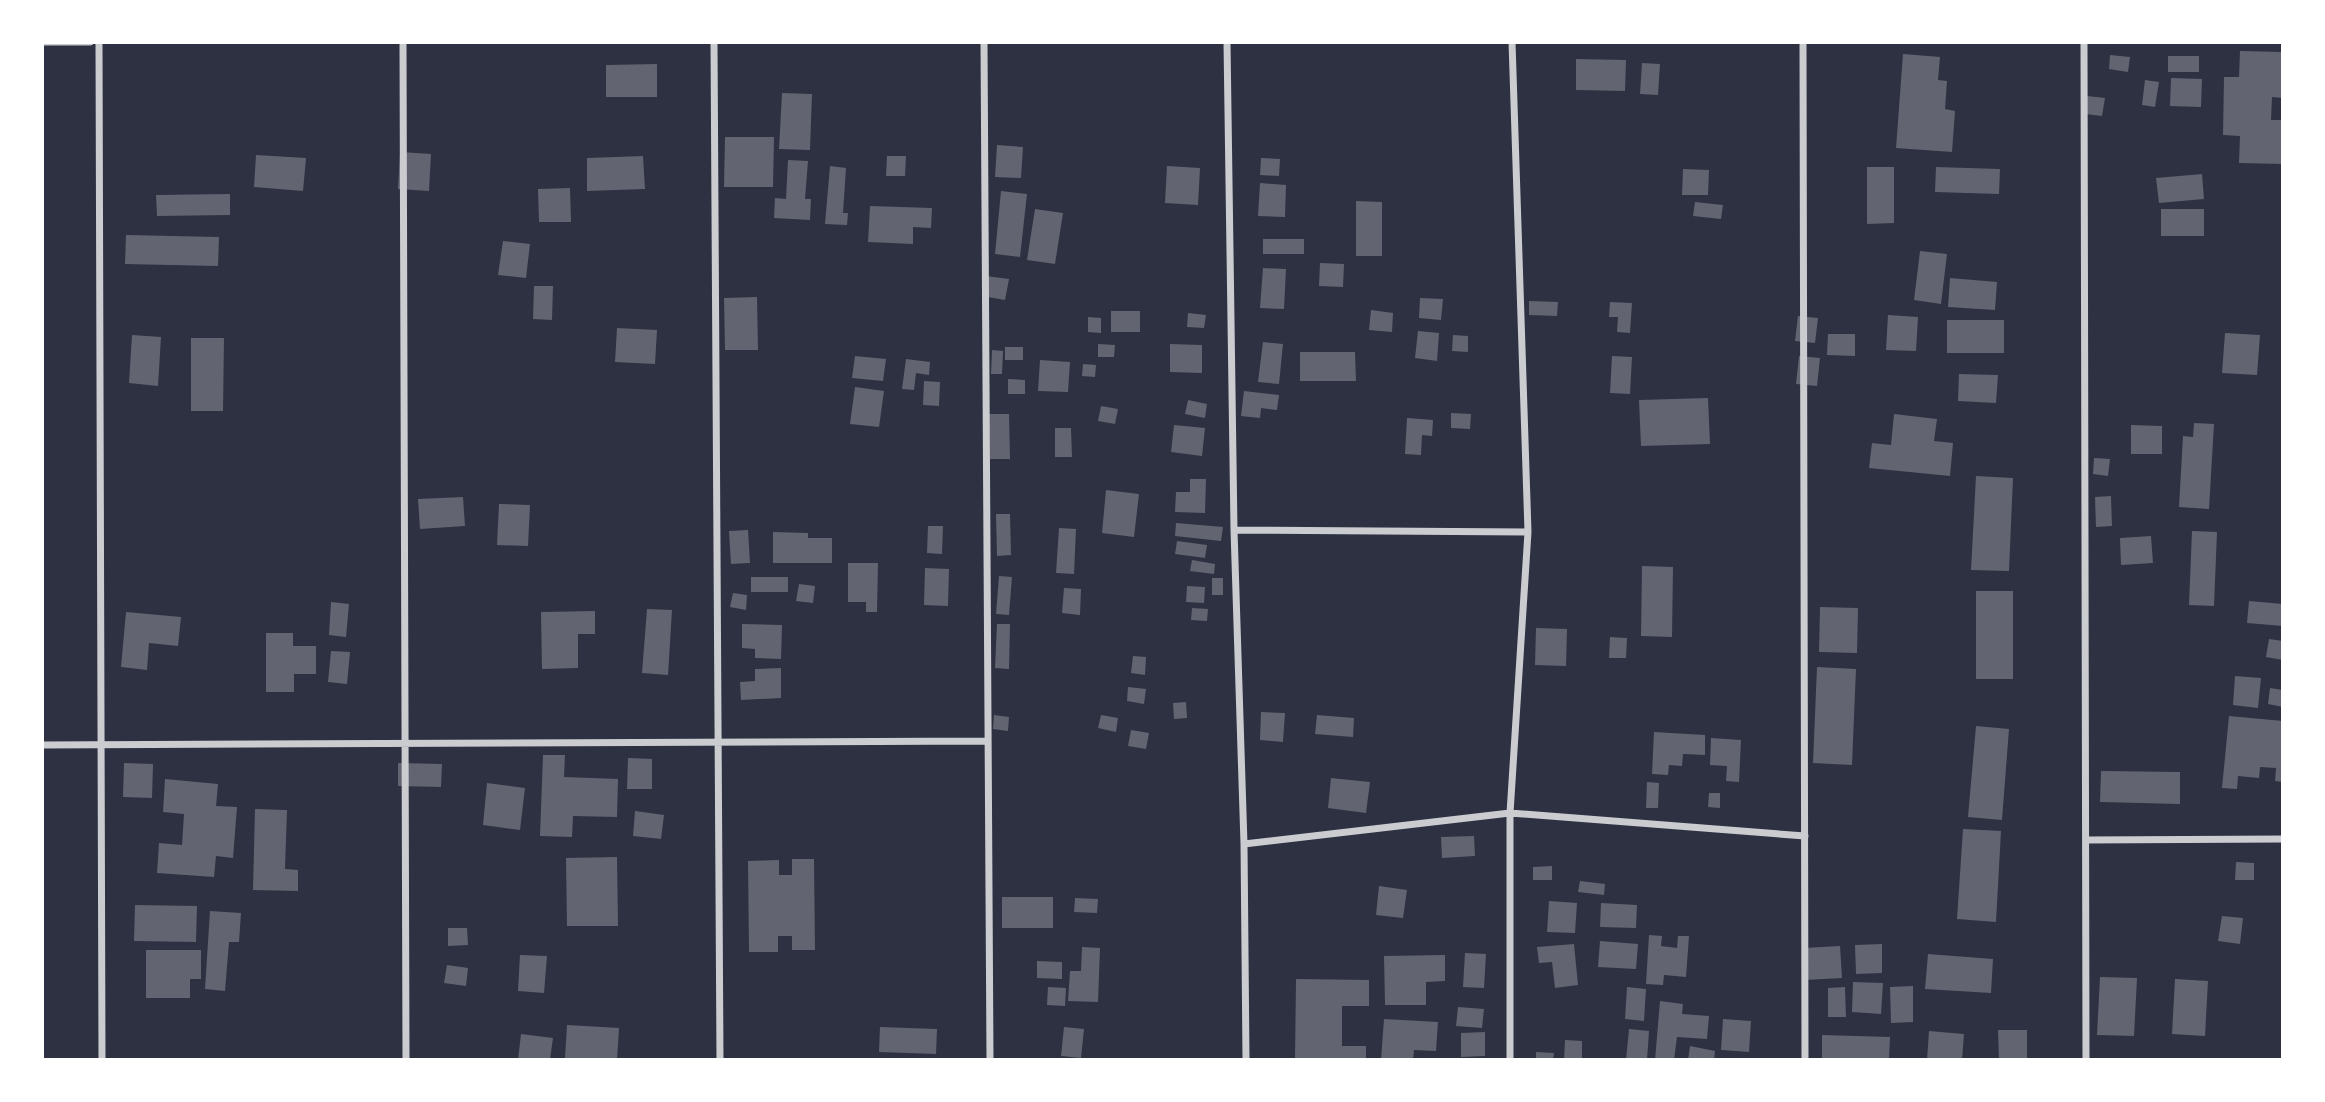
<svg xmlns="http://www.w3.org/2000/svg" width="2325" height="1102" font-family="'Fira Sans',sans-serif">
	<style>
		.building { fill: #626471 }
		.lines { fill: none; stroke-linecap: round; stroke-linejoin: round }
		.minor { stroke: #caccd0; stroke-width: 7 }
	</style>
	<rect width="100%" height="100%" fill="#2d3142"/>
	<path class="building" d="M2240,51L2283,52V98L2272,97L2271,120H2283V164L2239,163L2240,136L2223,135L2224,77H2239Z
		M1903,54L1940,57L1938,80L1947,81L1945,109L1955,111L1952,152L1896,148Z
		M2110,55L2130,57L2128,72L2109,69Z
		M2168,56H2199V72H2168Z
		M1576,59L1626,60L1625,91L1576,90Z
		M1642,63L1660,64L1658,95L1640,94Z
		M657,64V97H606V65Z
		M2171,78L2202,79L2201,107L2170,106Z
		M2145,80L2159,82L2155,107L2142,105Z
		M782,93L812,94L810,150L779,149Z
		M2087,96L2105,98L2102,116L2085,114Z
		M725,137H774L773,187H724Z
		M997,145L1023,147L1021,178L995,177Z
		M400,152L431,154L429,191L398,189Z
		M256,155L306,158L303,191L254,187Z
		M643,156L645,189L587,191V158Z
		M887,156H906L905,176H886Z
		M1261,158L1280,159L1279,176L1260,175Z
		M788,160L808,161L805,199H811L810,220L774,218L775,198L786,199Z
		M830,166L846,168L843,213H848L847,225L825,224Z
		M1167,166L1200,168L1198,205L1165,203Z
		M1867,167H1894V223L1867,224Z
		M1936,167L2000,169L1999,194L1935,192Z
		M1683,169L1709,170L1708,195H1682Z
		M2202,174L2204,199L2159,203L2156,178Z
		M1260,183L1286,185L1285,217L1258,216Z
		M570,188L571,222H539L538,189Z
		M1001,191L1027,194L1020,257L995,254Z
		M230,194V215L157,216L156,195Z
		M1356,201L1382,202V256H1356Z
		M1695,202L1723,205L1721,219L1693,216Z
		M870,206L932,208L931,228L913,227V244L868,242Z
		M1035,209L1063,213L1055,264L1027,260Z
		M2161,209H2204V236H2161Z
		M126,235L219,237L218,266L125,264Z
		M1263,239H1304V254H1263Z
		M503,241L530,244L526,278L498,275Z
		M1920,251L1947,254L1941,304L1914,300Z
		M1320,263L1344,264L1343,287L1319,286Z
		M1263,268L1286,269L1284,309L1260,308Z
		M986,276L1009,279L1005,300L982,296Z
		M1950,278L1997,282L1995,310L1948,307Z
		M534,286H553L552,320L533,319Z
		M757,297L758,350H725L724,298Z
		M1420,298L1443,299L1441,320L1419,318Z
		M1529,301L1558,302L1557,316L1529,315Z
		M1610,302L1632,303L1630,333L1617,332L1618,317H1609Z
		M1371,310L1393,313L1392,332L1369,330Z
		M1111,311H1140V332H1111Z
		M1188,313L1206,315L1204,328L1187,327Z
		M1888,315L1918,317L1916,351L1886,350Z
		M1798,316L1818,318L1815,343L1795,341Z
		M1088,317L1101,318V333L1088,332Z
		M1947,320H2004V353H1947Z
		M617,328L657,330L655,364L615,362Z
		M1418,331L1439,333L1437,361L1415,358Z
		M2225,333L2260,335L2257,375L2222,373Z
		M1828,334H1855V356L1827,355Z
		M132,335L161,337L158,386L129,383Z
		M1453,335L1468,336V352L1452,351Z
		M191,338H224L223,411H191Z
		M1263,342L1283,344L1279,384L1258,382Z
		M1098,344L1115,345L1114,357H1098Z
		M1170,344L1202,345V373L1170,372Z
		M1005,347H1023V360H1005Z
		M992,350L1003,351L1002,374H991Z
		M1300,352H1355L1356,381H1300Z
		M855,356L886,359L883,381L852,378Z
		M1612,356L1632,357L1630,394L1610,393Z
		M1799,356L1820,358L1817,386L1796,384Z
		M906,359L930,362L929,375L916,373L914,390L902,389Z
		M1040,360L1070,362L1068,392L1038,391Z
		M1083,364L1096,365L1095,377L1082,376Z
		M1959,374L1998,375L1996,403L1958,401Z
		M1008,379L1025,380V394H1008Z
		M924,381L940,382L939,406L923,405Z
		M855,387L884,391L879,427L850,424Z
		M1244,391L1279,395L1277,410L1261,408L1260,418L1241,416Z
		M1708,398L1710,444L1641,446L1639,400Z
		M1188,400L1207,404L1205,418L1185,414Z
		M1101,406L1118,409L1115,424L1098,421Z
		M1451,413L1471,414L1470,429L1451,428Z
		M989,414H1009L1010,459H990Z
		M1894,414L1937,419L1934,441L1953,443L1950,476L1869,468L1872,443L1891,445Z
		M1407,418L1433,420L1432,436L1422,435L1421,455L1405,454Z
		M2194,423L2214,424L2209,509L2179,507L2183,436L2193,437Z
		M1174,425L1205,428L1202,456L1171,452Z
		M2131,425L2162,426V454H2131Z
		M1055,428H1071L1072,457H1055Z
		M2094,458L2110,459L2108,476L2093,474Z
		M1976,476L2013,478L2009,571L1971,570Z
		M1190,479H1206L1205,513L1175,512L1176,492H1190Z
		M1106,490L1139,494L1134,537L1102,533Z
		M2111,496L2112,526L2096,527L2095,497Z
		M463,497L465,526L420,529L418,499Z
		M499,504L530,505L528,546L497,545Z
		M996,514H1010L1011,555L997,556Z
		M1176,523L1223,527L1221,541L1175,536Z
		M928,526H943L942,554L927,553Z
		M1059,528L1076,529L1074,574L1056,573Z
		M748,530L750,563L731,564L729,531Z
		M2192,531L2217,532L2214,606L2189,605Z
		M773,532L808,533V538H832V563H773Z
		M2151,536L2153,563L2121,565L2120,538Z
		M1177,541L1207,545L1205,558L1175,554Z
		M1192,560L1215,564L1214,574L1190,571Z
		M848,563H878L877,612H866V602H848Z
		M1642,566L1673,567L1672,637L1641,636Z
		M925,568L949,569L948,606L924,605Z
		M999,576L1012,577L1009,615L996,614Z
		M751,577H788V592H751Z
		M1212,578H1223V595H1212Z
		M799,584L815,586L813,603L796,601Z
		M1187,586L1205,587L1204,603L1186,602Z
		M1064,588L1081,589L1080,615L1062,613Z
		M1976,591H2013V679H1976Z
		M733,593L747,595L746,610L730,607Z
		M2249,601L2283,604V626L2247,623Z
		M331,602L349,604L346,637L329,635Z
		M1820,607L1858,608L1857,653L1819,652Z
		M1192,608L1208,609L1207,621L1191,620Z
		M647,609L672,610L668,675L642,673Z
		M595,611V634H578V668L542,669L541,612Z
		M126,612L181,617L178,646L149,643L147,670L121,667Z
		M742,624L782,625L781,659L755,658V649L742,648Z
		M997,624H1010L1009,669L995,668Z
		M1536,628L1567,629L1566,666L1535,665Z
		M266,633H293V646H316V674H294V692H266Z
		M1610,637L1627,638L1626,658H1609Z
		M2269,639L2283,641V660L2266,657Z
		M331,651L350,652L347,684L328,682Z
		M1133,656L1146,657L1145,675L1131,673Z
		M1817,667L1856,669L1852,765L1813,763Z
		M781,668V698L741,700L740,682L755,681V669Z
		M2235,676L2261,678L2258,708L2233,705Z
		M1128,687L1146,689L1144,704L1127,701Z
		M2270,688L2283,690V707L2268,704Z
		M1186,702L1187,718L1174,719L1173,703Z
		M1261,712L1285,713L1283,742L1260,740Z
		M994,715L1009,717L1008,731L993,729Z
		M1101,715L1118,718L1116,732L1098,728Z
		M1317,715L1354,718L1353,737L1315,734Z
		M2229,716L2283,721V782L2275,781L2276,768L2260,767L2259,778L2238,776L2237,789L2222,788Z
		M1976,726L2009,729L2002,820L1968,817Z
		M1131,730L1149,733L1146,749L1128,746Z
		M1654,732L1705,735V755L1683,754L1682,766L1669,765L1668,775L1652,774Z
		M1711,738L1741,740L1739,782L1726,781L1727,766L1710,765Z
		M543,755H565L564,777L618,779L617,817L573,816L572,837L540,836Z
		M628,758L652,759V789H627Z
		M124,763L153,764L152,798L123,797Z
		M398,763L442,764L441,787L398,786Z
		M2101,771L2180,772V804L2100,802Z
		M1331,778L1370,782L1366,813L1328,808Z
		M165,779L218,784L216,806L237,807L233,858L216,856L214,877L157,873L159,843L182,845L184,814L163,812Z
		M1647,782L1659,783L1658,808H1646Z
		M487,783L525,788L520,830L483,825Z
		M1709,793H1720V808L1708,807Z
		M255,809L287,810L285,869L298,870V891L253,890Z
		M635,811L664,815L661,839L633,836Z
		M1963,829L2001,831L1996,922L1957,919Z
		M1474,836L1475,856L1442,858L1441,837Z
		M617,857L618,926H567L566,858Z
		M792,859H814L815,950H792V936H778V952H749L748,861L779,860V875H792Z
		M2236,862L2254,863V880H2235Z
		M1552,866V880H1533V867Z
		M1580,881L1605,884L1604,895L1578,892Z
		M1379,886L1407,890L1403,918L1376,915Z
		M1002,897H1053V928H1002Z
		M1075,898L1098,899L1097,913L1074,912Z
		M1549,901L1577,903L1575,933L1547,932Z
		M1601,903L1637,905L1636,928L1600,927Z
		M135,905L197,906L196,942L134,941Z
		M210,911L241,913L239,942H229L225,991L205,989Z
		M2222,916L2243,918L2240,944L2218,941Z
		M448,928H467L468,945L448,946Z
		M1649,935L1662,936L1661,946L1677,948L1678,936H1689L1686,977L1664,975L1663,985L1646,984Z
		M1600,941L1638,944L1636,969L1598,967Z
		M1574,944L1578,985L1555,988L1552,962L1539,963L1537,947Z
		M1882,944V973L1856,974L1855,945Z
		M1840,946L1842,978L1805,980L1804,948Z
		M1082,947L1100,948L1098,1002L1068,1001L1070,971H1081Z
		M146,950H201V979H190V998H146Z
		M1465,953L1486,954L1484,988L1463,987Z
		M1928,954L1993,959L1991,993L1925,989Z
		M520,955L547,956L544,993L518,991Z
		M1445,955V981L1426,982V1005H1385L1384,956Z
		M1037,961L1062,962V979L1037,978Z
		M447,965L468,968L466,986L444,983Z
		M2100,977L2137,978L2134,1036L2097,1035Z
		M1296,979L1369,980V1006H1342V1046H1366V1060H1295Z
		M2175,979L2208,981L2205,1036L2172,1034Z
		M1853,982L1883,983L1881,1014L1852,1012Z
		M1913,986V1022L1891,1023L1890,987Z
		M1048,987L1066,988L1065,1006L1047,1005Z
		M1627,987L1646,989L1644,1021L1625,1019Z
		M1845,987L1846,1017H1828V988Z
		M1660,1001L1683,1004L1682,1014L1709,1016L1707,1039L1677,1037L1674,1060H1655Z
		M1458,1007L1484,1009L1482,1028L1456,1026Z
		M1384,1019L1438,1022L1436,1051L1414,1050L1413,1060H1381Z
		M1723,1019L1751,1021L1749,1052L1721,1050Z
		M567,1025L619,1028L617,1060L565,1058Z
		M880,1027L937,1029L936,1054L879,1052Z
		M1064,1027L1084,1029L1081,1058L1061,1056Z
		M1629,1029L1649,1031L1647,1060H1626Z
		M1998,1030H2027V1060H1999Z
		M1929,1031L1964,1034L1962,1060H1927Z
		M1485,1032V1056L1461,1057V1033Z
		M521,1034L553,1038L550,1060H518Z
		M1822,1035L1890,1037L1889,1060H1822Z
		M1565,1040L1582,1041V1060H1564Z
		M1690,1046L1715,1051L1714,1060H1688Z
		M1536,1052L1554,1053L1553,1060H1536Z"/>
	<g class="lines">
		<path class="minor" d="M42,42H90
			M99,42L102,1060
			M403,42L406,1060
			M714,42L720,1060
			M984,42L990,1060
			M1227,42L1234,530L1244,844L1246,1060
			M1803,42L1805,1060
			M2084,42L2086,1060
			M1234,530L1528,532
			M42,745L988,741
			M2086,840L2283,839
			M1244,844L1510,813L1805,836
			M1510,1060V813L1528,532L1512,42"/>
	</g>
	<rect width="2325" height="1102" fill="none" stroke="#ffffff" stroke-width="88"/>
</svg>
